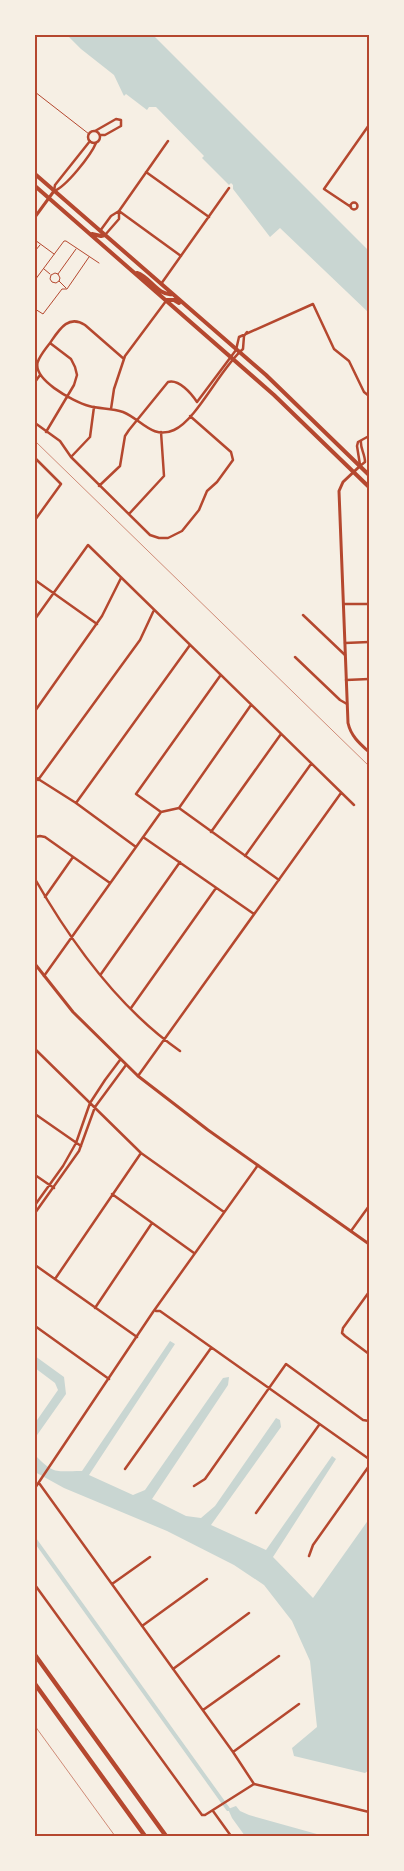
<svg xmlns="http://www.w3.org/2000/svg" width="404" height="1871" font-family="Raleway,sans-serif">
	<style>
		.water { fill: #c9d6d2 }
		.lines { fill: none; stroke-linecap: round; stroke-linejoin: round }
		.canal { stroke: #c9d6d2; stroke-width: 4 }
		.service { stroke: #b5482f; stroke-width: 1 }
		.minor { stroke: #b5482f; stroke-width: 2.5 }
		.tertiary { stroke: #b5482f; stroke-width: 3 }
		.primary { stroke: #b5482f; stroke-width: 4 }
		.motorway { stroke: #b5482f; stroke-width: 4.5 }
		.rail { stroke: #cf8b77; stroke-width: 1 }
		.neatline { fill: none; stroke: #b5482f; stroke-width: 2 }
	</style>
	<rect width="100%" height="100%" fill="#f6efe4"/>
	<path class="water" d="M67,35H153L369,251V313L280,228L270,237L233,189V185L231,183L229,185L202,158L204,156L156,107H149L147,110L126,94L124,96L123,94L114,75L81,49Z
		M170,1341L175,1344L89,1475L133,1495L145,1490L223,1378L229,1377L228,1385L152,1499L186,1516L201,1518L215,1506L276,1418L280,1420L281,1427L211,1525L266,1550L332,1456L336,1459L273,1557L313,1598L369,1519V1770L365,1773L294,1756L292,1748L317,1727L310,1661L292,1621L264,1585L234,1565L167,1531L64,1488L35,1472V1455C54,1475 56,1471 82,1471Z
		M35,1356L64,1377L66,1394L35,1438V1423L58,1390L55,1383L35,1368Z
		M236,1806L240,1811L249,1815L324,1836H245L232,1818L228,1809Z"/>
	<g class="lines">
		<path class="canal" d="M35,1540L228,1809"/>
		<path class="service" d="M35,92L89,134
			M35,240L54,254
			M35,251L40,245
			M44,269L50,274
			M58,274L76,249
			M35,280L64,241H66L99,263
			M59,281L56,283L52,282L50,279L51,275L55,273L58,274L60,278L59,281L66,288
			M35,309L43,314L62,289H67L89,257"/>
		<path class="minor" d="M95,131L116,119L121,120V126L105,135H100
			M88 137a6 6 0 1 1 12 0a6 6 0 1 1-12 0Z
			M146,172L209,217
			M54,191C66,187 91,155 96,143
			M54,191L55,185L90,141
			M350.5 206a3.5 3.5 0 1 1 7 0a3.5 3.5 0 1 1-7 0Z
			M351,207L324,189L369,125
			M119,211L181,256
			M100,231L111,216L119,211L168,141
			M105,235L119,219V211
			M161,284L229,188
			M124,359L85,325C68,314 59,330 50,343C46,348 42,353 39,359C28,378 74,402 89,406C100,409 112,408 123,412C141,419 152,440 174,430C197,420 221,367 243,349L244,336L247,332
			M35,382L40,375
			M197,402L236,350L239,337L313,304L334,349L349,361L364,392L369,396
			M111,409L114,389L125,356L166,301
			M35,423L60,441L71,457L150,535L159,538H168L182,531L199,510L207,491L217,482L233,460L231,452L190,416
			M46,432L74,385L77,375L75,367L71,359L50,343
			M71,457L90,437L94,407
			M35,458L61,484L35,520
			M360,465L357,446L358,442L369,436
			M360,466L365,462C365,454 360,448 361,441
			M99,486L120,466L125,436L129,430L168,382C179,379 191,393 197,402
			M129,514L164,476L161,432
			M35,580L97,624
			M344,604H369
			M303,615L345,655
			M35,619L88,545L354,805
			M345,643L369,642
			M295,657L340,700L347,704
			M346,680L369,679
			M35,711L102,616L121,578
			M35,777L76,803L136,847
			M38,780L140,640L154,610
			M76,803L190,645
			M179,808L251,705
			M179,808L279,880
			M161,812L136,794L220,676
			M211,832L281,734
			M35,837L40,836L45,837L110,883
			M143,837L254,914
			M245,856L311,764
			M35,879C71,942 120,1009 180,1051
			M45,897L73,857
			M101,974L180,862
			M44,976L161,812L179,808
			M131,1008L216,888
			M35,1049L141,1153L224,1212
			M138,1076L341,793
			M35,1114L81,1146
			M35,1175L54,1188
			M112,1194L194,1253
			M35,1205L63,1166L76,1143L90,1103L105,1080L120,1060
			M35,1213L79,1151L95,1107L126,1065
			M351,1231L369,1206
			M35,1265L137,1337
			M55,1279L141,1153
			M369,1292L343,1328L342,1333L345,1336L369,1354
			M95,1308L152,1223
			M156,1311H160L369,1459
			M35,1326L109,1379
			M125,1469L211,1348
			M39,1483L233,1752L254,1784L369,1812
			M194,1486L205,1479L286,1364L363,1420L369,1421
			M35,1488L153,1312L258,1165
			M256,1513L319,1425
			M309,1556L313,1545L369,1466
			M112,1584L150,1557
			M35,1585L202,1815H205L254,1784
			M142,1626L207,1579
			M173,1669L249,1613
			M203,1710L279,1656
			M233,1752L299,1704
			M213,1811L231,1836"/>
		<path class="tertiary" d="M35,217L54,191
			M360,466L343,482L339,491L348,723C351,736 359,743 369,752
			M35,964L73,1012L138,1076L208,1130L369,1244"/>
		<path class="primary" d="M35,174L266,375L369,475
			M35,186L274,395L369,487
			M92,234L101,236L105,235
			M137,273C150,277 158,296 172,294
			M166,300H174L179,303"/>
		<path class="motorway" d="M35,1655L166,1836
			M35,1684L145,1836"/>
		<path class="rail" d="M35,441L369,766
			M35,1726L115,1836"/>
	</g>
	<rect width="404" height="1871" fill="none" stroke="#f6efe4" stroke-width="72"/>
	<rect x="36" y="36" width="332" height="1799" class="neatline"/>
</svg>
